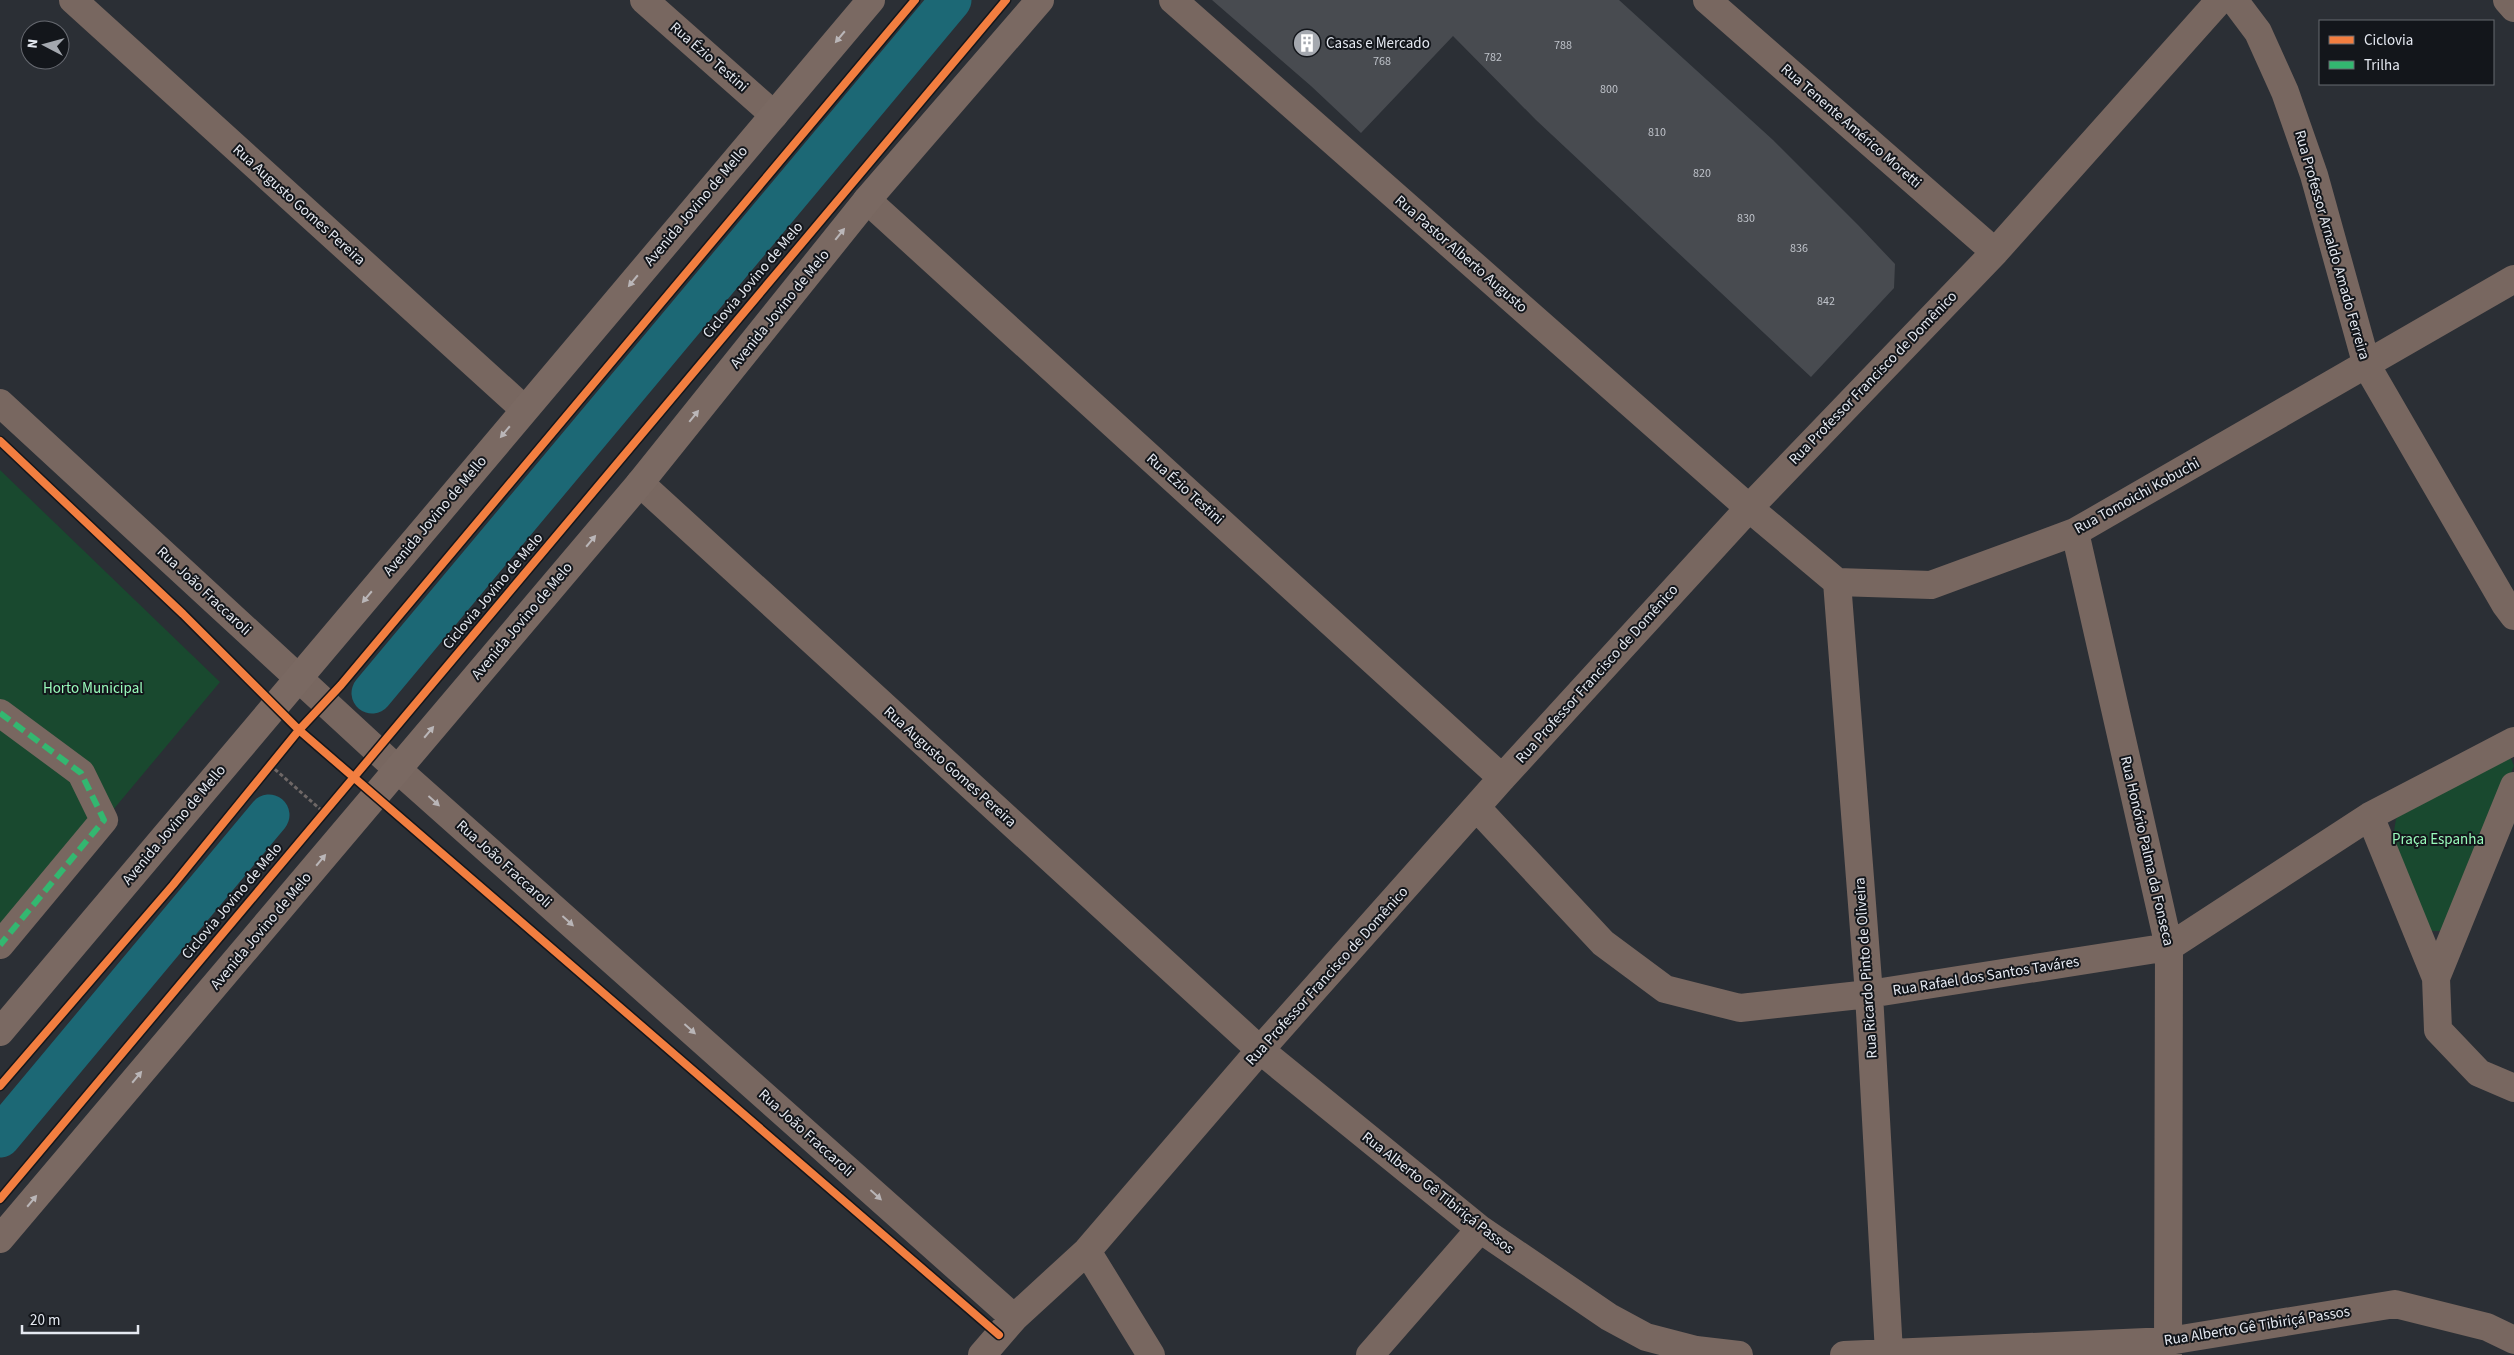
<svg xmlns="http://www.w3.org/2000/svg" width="2514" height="1355" font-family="'Source Sans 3',sans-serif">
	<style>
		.green { fill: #19492f }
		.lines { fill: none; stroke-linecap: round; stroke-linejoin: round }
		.canal { stroke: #1c6875; stroke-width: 41 }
		.building { fill: #484b50 }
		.path { stroke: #6e6766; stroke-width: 3; stroke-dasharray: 4 2.5; stroke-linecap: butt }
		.street { stroke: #786760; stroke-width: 28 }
		.secondary { stroke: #7a6962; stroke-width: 28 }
		.quiet { stroke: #33b770; stroke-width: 6; stroke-dasharray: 12 6; stroke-linecap: butt }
		.cycleway-casing { stroke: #13161b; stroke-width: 11 }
		.cycleway { stroke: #f27e40; stroke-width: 8 }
		.oneway { fill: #bab6b8 }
		.oneway2 { fill: #b9b5b7 }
		.labels { text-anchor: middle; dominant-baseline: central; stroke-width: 4; stroke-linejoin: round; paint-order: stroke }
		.number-label { font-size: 12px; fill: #bec2c9 }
		.poi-label { font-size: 15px; fill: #e5e9f1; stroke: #13161b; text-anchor: start }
		.street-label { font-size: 15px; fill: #e5e9f1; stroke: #13161b }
		.park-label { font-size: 15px; fill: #99fbbb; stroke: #13161b }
	</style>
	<rect width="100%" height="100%" fill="#2b2f35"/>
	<path class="green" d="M0,470L220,682L0,945Z
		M2510,756L2514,766L2448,926L2441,931H2431L2393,837L2396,819L2402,812Z"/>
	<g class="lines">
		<path class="canal" d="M372,693L951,0
			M0,1137L269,815"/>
	</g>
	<path class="building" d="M1212,0H1619L1773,140L1859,226L1895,264L1894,288L1811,377L1536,120L1453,36L1361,133L1311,86Z"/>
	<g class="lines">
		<path class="path" d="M270,765L320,809"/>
		<path class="street" d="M73,0L524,409
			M644,0L774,115
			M1173,0L1749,508L1837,582L1931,585L2075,532L2514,279
			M1707,0L1995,252
			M2234,0L2258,32L2285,92L2314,175L2367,366L2505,604L2514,616
			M2507,0L2514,8
			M867,200L1502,778
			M0,403L397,769L1014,1318
			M640,483L1260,1050L1480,1229L1609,1317L1646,1337L1696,1350L1739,1355
			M2075,532L2169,947L2168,1355
			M1837,582L1869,994L1889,1353
			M0,713L81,773L104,820L0,945
			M1477,808L1603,943L1665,989L1740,1008L1869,994L2169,947L2370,816L2514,741
			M2370,816L2436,978L2438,1030L2479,1073L2514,1088
			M2436,978L2514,786
			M1087,1251L1151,1355
			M982,1355L1014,1318L1087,1251L1260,1050L1502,778L1749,508L1995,252L2220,0
			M1370,1355L1480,1229
			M1844,1355L2169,1341L2395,1304L2487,1327L2514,1340"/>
		<path class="secondary" d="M0,1032L871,0
			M0,1239L640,483L867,200L1040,0"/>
		<path class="quiet" d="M0,713L81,773L104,820L0,945"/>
		<defs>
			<path id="cycleway" d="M0,441L183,614L299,730L999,1335
				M0,1086L173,885L299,730L341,685L915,0
				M0,1199L1006,0"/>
		</defs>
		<use href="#cycleway" class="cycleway-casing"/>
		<use href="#cycleway" class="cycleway"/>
	</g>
	<defs><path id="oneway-solid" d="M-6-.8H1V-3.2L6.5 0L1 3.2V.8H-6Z" transform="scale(1.25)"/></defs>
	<g class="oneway">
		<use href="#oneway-solid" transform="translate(840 37) rotate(130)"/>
		<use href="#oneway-solid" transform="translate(840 234) rotate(-51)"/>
		<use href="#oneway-solid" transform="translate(633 281) rotate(130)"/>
		<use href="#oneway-solid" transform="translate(694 416) rotate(-51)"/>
		<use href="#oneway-solid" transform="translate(505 432) rotate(130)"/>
		<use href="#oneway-solid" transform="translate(591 541) rotate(-50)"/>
		<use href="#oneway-solid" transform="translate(367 597) rotate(130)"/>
		<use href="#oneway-solid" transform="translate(429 732) rotate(-50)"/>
		<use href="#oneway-solid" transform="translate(321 860) rotate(-50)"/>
		<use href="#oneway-solid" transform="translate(137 1077) rotate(-50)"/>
		<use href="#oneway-solid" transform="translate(32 1201) rotate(-50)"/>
	</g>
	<g class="oneway2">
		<use href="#oneway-solid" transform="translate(434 801) rotate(42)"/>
		<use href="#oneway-solid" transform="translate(568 921) rotate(42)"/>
		<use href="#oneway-solid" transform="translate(690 1029) rotate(42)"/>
		<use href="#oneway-solid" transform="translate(876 1195) rotate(42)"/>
	</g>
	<defs>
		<symbol id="building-disc" viewBox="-11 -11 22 22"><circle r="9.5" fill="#a4a8af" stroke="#13161b"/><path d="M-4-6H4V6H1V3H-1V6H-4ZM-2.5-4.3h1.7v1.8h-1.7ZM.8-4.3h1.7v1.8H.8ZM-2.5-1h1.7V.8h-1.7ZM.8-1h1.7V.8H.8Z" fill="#fff"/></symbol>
	</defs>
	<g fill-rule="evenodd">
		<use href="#building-disc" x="1291" y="27" width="32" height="32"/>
	</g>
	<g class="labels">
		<g class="number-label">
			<text x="1563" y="45">788</text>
			<text x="1493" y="57">782</text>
			<text x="1382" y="61">768</text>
			<text x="1609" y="89">800</text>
			<text x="1657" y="132">810</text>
			<text x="1702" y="173">820</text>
			<text x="1746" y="218">830</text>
			<text x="1799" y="248">836</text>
			<text x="1826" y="301">842</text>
		</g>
		<g class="poi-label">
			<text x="1326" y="43">Casas e Mercado</text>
		</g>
		<g class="street-label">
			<text transform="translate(709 57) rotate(41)">Rua Ézio Testini</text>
			<text transform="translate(1851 126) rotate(41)">Rua Tenente Américo Moretti</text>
			<text transform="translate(299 205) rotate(42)">Rua Augusto Gomes Pereira</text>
			<text transform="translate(696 206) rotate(-50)">Avenida Jovino de Mello</text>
			<text transform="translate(2332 245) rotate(74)">Rua Professor Arnaldo Amado Ferreira</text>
			<text transform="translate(1461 254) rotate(41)">Rua Pastor Alberto Augusto</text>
			<text transform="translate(753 280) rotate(-50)">Ciclovia Jovino de Melo</text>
			<text transform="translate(780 309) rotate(-51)">Avenida Jovino de Melo</text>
			<text transform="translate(1873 378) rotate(-46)">Rua Professor Francisco de Domênico</text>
			<text transform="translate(1185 489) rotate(42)">Rua Ézio Testini</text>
			<text transform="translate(2137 496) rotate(-29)">Rua Tomoichi Kobuchi</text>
			<text transform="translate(435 516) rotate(-50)">Avenida Jovino de Mello</text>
			<text transform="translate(204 591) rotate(43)">Rua João Fraccaroli</text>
			<text transform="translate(493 591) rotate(-50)">Ciclovia Jovino de Melo</text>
			<text transform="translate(522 621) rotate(-50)">Avenida Jovino de Melo</text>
			<text transform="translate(1597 674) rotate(-48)">Rua Professor Francisco de Domênico</text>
			<text transform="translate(950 767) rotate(42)">Rua Augusto Gomes Pereira</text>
			<text transform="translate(174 825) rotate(-50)">Avenida Jovino de Mello</text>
			<text transform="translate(2147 851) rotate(77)">Rua Honório Palma da Fonseca</text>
			<text transform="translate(504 864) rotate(42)">Rua João Fraccaroli</text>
			<text transform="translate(232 901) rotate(-50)">Ciclovia Jovino de Melo</text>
			<text transform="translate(261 931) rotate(-50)">Avenida Jovino de Melo</text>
			<text transform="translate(1866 968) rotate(-94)">Rua Ricardo Pinto de Oliveira</text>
			<text transform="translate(1327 976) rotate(-48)">Rua Professor Francisco de Domênico</text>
			<text transform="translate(1986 976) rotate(-9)">Rua Rafael dos Santos Taváres</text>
			<text transform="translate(806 1133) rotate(42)">Rua João Fraccaroli</text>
			<text transform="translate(1438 1193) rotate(38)">Rua Alberto Gê Tibiriçá Passos</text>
			<text transform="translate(2257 1326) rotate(-9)">Rua Alberto Gê Tibiriçá Passos</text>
		</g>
		<g class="park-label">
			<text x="93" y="688">Horto Municipal</text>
			<text x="2438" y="839">Praça Espanha</text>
		</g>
	</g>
	<rect x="2319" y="20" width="175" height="65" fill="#13161b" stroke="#676a71"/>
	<rect x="2329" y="36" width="25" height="8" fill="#f27e40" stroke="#676a71"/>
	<text x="2364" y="45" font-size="15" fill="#e5e9f1">Ciclovia</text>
	<rect x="2329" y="61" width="25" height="8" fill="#33b770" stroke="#676a71"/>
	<text x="2364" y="70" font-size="15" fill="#e5e9f1">Trilha</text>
	<g transform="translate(45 45) rotate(276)"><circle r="24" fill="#13161b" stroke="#676a71"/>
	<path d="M0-4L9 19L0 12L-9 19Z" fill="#a4a8af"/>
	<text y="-8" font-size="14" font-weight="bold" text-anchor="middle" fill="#e5e9f1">N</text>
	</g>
	<path d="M22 1325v8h116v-8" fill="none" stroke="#e5e9f1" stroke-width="2.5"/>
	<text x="30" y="1325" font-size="15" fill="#e5e9f1" stroke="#13161b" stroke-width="4" paint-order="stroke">20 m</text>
</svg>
